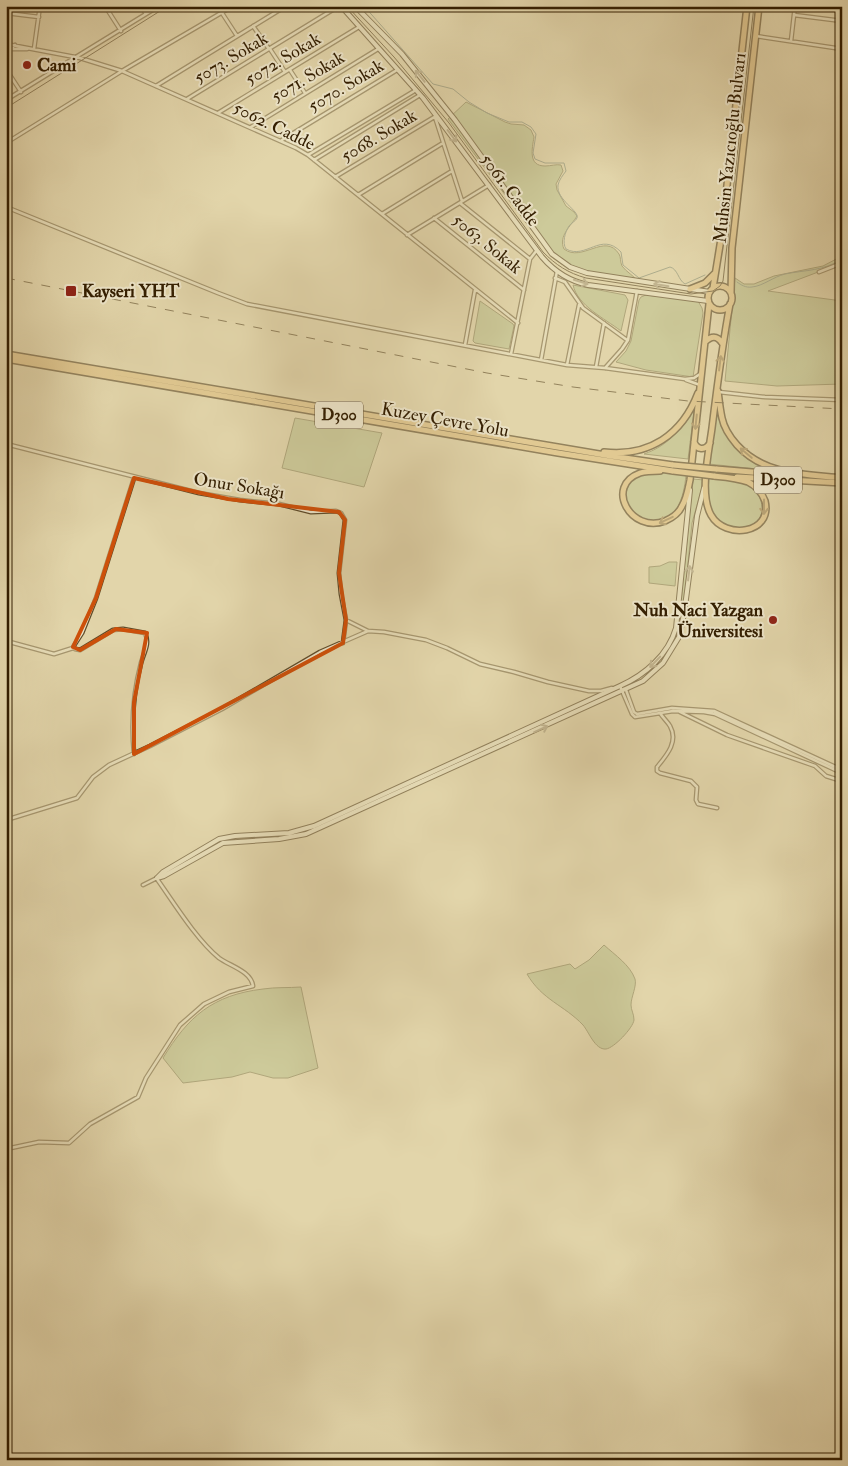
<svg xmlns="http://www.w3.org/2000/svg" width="848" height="1466" font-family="'IM FELL Double Pica',serif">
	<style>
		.green { fill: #b4bd88; stroke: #746e44 }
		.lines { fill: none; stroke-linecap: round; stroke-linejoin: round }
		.stream { stroke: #6e7a69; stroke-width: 1 }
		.street-casing { stroke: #5f4c2a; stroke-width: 5 }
		.secondary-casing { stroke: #331e00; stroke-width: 6 }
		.highway-casing { stroke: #331e00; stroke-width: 8 }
		.street { stroke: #ece4c8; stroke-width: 2.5 }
		.secondary { stroke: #ece4c8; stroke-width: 4 }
		.highway { stroke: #e1ba75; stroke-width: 5 }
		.tram { stroke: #331e00; stroke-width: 1 }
		.rail { stroke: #331e00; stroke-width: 1; stroke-dasharray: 9 9; stroke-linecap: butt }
		.highway-bridge-casing { stroke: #331e00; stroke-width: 8; stroke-linecap: butt }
		.highway-bridge { stroke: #e1ba75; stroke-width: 5 }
		.oneway { stroke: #998b6e }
		.oneway2 { stroke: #8a6c3a }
		.marked { fill: none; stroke: #cd500a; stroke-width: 4; stroke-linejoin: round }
		.poi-dot { fill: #8f2418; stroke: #ece4c8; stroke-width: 2 }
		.labels { text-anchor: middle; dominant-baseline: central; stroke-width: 4; stroke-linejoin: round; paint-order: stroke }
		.shield { fill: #ece4c8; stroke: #6a593c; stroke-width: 1 }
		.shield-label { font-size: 16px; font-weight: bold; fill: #331e00 }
		.street-label { font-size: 18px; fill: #331e00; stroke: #ece4c8 }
		.poi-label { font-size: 18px; font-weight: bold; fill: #331e00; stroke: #ece4c8; text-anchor: start }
	</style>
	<rect width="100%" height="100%" fill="#e2d5aa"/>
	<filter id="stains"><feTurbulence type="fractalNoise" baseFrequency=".004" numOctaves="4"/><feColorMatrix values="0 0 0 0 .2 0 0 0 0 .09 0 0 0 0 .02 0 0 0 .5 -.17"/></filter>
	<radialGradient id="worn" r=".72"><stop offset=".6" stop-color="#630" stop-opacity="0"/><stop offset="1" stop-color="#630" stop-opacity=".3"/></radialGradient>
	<path class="green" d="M466,102L505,122L511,124L524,125L531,130L534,137C532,149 528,166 545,166C551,166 556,164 561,165L563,171L556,184L557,190L566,206L574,212L577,216C571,226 558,236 564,249C582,263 605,232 619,254C621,257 620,262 622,266C626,272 635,276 639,283C608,278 576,278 551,256L448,119Z
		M842,256V263L768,291L842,301V384L777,386L725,381L735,278L744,284H754L774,276L823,266Z
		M573,285L625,295L628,300L621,331C604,318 578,306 573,285Z
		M646,295L698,301L702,308L703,313L693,377L646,370L616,362L626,351L631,341L639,300L641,297Z
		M480,301L513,324L514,326L509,349L475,343L473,341Z
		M695,404L688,459L644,454C670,445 682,428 695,404Z
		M716,409C722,437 741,457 767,469L766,470L709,464Z
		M295,418L382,433L364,487L282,468Z
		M660,472L686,475C684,496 676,529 648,520C644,519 639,518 636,517C632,514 628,506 625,501C627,476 637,475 660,472Z
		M709,477C721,479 735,479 747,484C754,487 759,493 761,501C770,536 718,538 709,504C706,496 709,486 709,477Z
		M693,479L704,480L692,523L683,613L680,612Z
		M669,562H677L675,586L649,583V567L660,566Z
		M604,945C615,955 630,965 635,979C637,986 631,997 631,1005C631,1010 634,1014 634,1020C633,1028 614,1048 606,1049C595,1050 589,1032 583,1025C564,1005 542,1000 527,974L570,964L575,969L589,960Z
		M301,987L318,1068L288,1078H273L250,1072L232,1077L183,1083L163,1058C188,1017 212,995 263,989C276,987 288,988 301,987Z"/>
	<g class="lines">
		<path class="stream" d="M364,6L433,84L453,89L469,102L487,113L509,122H522L531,127L536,134L533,153L535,159L545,163H564L566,171C563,175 559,180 558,185C556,200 580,211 577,218C576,221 571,223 569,226C565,232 562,243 566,249C586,260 601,231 621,252L623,265L639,278L670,267C678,269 678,280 685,284L705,275
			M737,282C741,285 746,288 752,287C763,286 773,277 785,274C805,270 824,271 842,259"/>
		<defs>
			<path id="street" d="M105,6L121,31
				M141,6L146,14
				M6,13L39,17
				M222,13L237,36
				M794,15L842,21
				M253,26L269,49
				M756,36L842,49
				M791,41L795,6
				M6,44L80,58L122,71L296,148L308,155L518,323
				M6,49H27
				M34,49L40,6
				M270,49L285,72
				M6,53L15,45
				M6,69L21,92
				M290,70L305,93
				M156,86L286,6
				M187,99L339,6
				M6,100L159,6
				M218,113L359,27
				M435,117L462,201
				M251,127L378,49
				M282,140L397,70
				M6,143L122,71L233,6
				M308,155L416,90
				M314,160L420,95
				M335,177L436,116
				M358,195L443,143
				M460,203L530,259
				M6,207L218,293L247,304L567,365L605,368L685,379L694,378L700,374
				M382,214L452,171
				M434,218L524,290
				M407,235L489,185
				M819,272L842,263
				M555,278L565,282L583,308L627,340
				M465,345L475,290
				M511,354L530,259L537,250
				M541,360L557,271
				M567,365L579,305
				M596,367L604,323
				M605,368L622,349L628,340L637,291
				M686,380L700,385
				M719,392L765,397L842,400
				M6,444L199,493L240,500L279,504L311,512L336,511L341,513L345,520L339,573L341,594L346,620L343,643
				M346,620L368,631
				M6,641L54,654L73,648
				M620,686L632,714L635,717L673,711L704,712L715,714L842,773
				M624,689L626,690L634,712L637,714L672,708L714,711L842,770
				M680,712L727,735L815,766L826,776L842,781
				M660,713C663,718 667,721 670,726C679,742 666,756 657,767V771L660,773L691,781L697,787L696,800L698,804L717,808
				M134,754C131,723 133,693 141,663C144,652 150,644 145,633L123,629L113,630L80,650L75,649L73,647L82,633L96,598L134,478
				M6,820L77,798L93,777L109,765L150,746L222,709L320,652L368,631L384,632L426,640L447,648L480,664L514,672L548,682L589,691H601L612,688
				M143,885L157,878
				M6,1149L39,1142L69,1143L90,1124L138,1097L146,1078L180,1025L204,1004L229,992L253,986C251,971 230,966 219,958C196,939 174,903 157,879"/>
			<path id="secondary" d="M341,6L423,98L542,257C554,271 569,281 588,285L708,301
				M355,6L402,54L455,120L552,254L570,267L587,273L710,292
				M157,878L164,876L223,843L279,839L306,834L643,681L663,663L679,637L684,614L697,516L704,488
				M157,878L163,872L219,839L235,836L289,833L314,826L620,686C645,675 668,655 676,628L690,490"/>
			<path id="highway" d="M708 298a12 12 0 1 1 24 0a12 12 0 1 1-24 0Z
				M713,288L721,239L747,6
				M690,289L705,283L714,274
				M731,293L732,248L759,6
				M705,342C711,336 717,335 722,343
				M6,354L611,456L673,465
				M6,359L558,453L673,471
				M718,391C719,399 720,409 722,418C724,428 730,437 737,445C764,475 804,474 842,478
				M694,442C697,450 705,451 710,443
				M604,452C649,457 682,435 698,393
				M716,469L789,475
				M660,471C653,471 646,471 640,473C604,486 631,534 665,521C672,518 679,513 682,506C687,498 688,489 690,480L709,304
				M714,476C725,477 738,478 748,482C756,486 762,493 765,501C773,534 725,540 711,515C699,494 709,451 712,428C717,387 722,346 730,304
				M737,477L842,483"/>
		</defs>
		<use href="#street" class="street-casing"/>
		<use href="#secondary" class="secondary-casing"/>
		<use href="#highway" class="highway-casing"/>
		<use href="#street" class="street"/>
		<use href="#secondary" class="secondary"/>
		<use href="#highway" class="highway"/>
		<path class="tram" d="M347,6L394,57L449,123L543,252C556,265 568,273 586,278L691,294L713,291L720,286L723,281L754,6
			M6,108L168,6"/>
		<path class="rail" d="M6,278L487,373L573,387L688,401L842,409"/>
		<defs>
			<path id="highway-bridge" d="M673,465L716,469
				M673,471L714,476"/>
		</defs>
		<use href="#highway-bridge" class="highway-bridge-casing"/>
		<use href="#highway-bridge" class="highway-bridge"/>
	</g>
	<defs><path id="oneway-shaft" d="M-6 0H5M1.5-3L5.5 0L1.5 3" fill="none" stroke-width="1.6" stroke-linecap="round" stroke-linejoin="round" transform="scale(1.25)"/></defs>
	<g class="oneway">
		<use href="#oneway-shaft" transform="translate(420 76) rotate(-129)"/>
		<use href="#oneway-shaft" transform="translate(452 136) rotate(53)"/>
		<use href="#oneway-shaft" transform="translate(581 282) rotate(17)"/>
		<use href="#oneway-shaft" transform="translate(661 285) rotate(-171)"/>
		<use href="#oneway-shaft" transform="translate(689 573) rotate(-83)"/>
		<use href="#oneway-shaft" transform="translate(655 662) rotate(134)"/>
		<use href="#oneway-shaft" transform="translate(541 729) rotate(-24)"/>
	</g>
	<g class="oneway2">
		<use href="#oneway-shaft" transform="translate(720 363) rotate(-83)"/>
		<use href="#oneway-shaft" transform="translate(696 422) rotate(96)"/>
		<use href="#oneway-shaft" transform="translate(746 453) rotate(-140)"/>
		<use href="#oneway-shaft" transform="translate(764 507) rotate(90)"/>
		<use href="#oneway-shaft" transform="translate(666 520) rotate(155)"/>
	</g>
	<path d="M0 0H848V1466H0ZM134,478L228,499L339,512L345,520L339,573L346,620L343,643L134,754V702L147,633L116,629L80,650L73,647L96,598Z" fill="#e2d5aa" fill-opacity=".55" fill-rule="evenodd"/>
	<path class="marked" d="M134,478L228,499L339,512L345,520L339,573L346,620L343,643L134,754V702L147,633L116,629L80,650L73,647L96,598Z"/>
	<g class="poi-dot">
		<circle cx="27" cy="65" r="5"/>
		<rect x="65" y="285" width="12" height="12" rx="2.5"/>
		<circle cx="773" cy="620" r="5"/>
	</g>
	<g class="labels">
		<g class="shield">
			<rect x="315" y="401.5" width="48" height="27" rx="4"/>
			<rect x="754" y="466.5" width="48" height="27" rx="4"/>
		</g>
		<g class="shield-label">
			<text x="339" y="415">D300</text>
			<text x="778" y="480">D300</text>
		</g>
		<g class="street-label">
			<text transform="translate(231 58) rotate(-31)">5073. Sokak</text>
			<text transform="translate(283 59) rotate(-31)">5072. Sokak</text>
			<text transform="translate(308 77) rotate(-31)">5071. Sokak</text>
			<text transform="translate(346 86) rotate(-31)">5070. Sokak</text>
			<text transform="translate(274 126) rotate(26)">5062. Cadde</text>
			<text transform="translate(379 136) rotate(-31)">5068. Sokak</text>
			<text transform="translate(730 148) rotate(-84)">Muhsin Yazıcıoğlu Bulvarı</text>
			<text transform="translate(510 190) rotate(53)">5061. Cadde</text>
			<text transform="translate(487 244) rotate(39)">5063. Sokak</text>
			<text transform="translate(445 420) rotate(10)">Kuzey Çevre Yolu</text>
			<text transform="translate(239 486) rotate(9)">Onur Sokağı</text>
		</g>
		<g class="poi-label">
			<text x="37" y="65">Cami</text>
			<text x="82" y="291">Kayseri YHT</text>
			<text x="763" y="610" text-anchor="end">Nuh Naci Yazgan<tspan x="763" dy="21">Üniversitesi</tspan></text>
		</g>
	</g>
	<rect width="848" height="1466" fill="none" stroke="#e2d5aa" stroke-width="25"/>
	<rect x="8" y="8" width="833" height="1451" fill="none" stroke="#331e00" stroke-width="2.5"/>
	<rect x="12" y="12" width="823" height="1441" fill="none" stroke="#331e00"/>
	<rect width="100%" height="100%" filter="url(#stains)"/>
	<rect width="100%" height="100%" fill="url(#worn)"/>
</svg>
